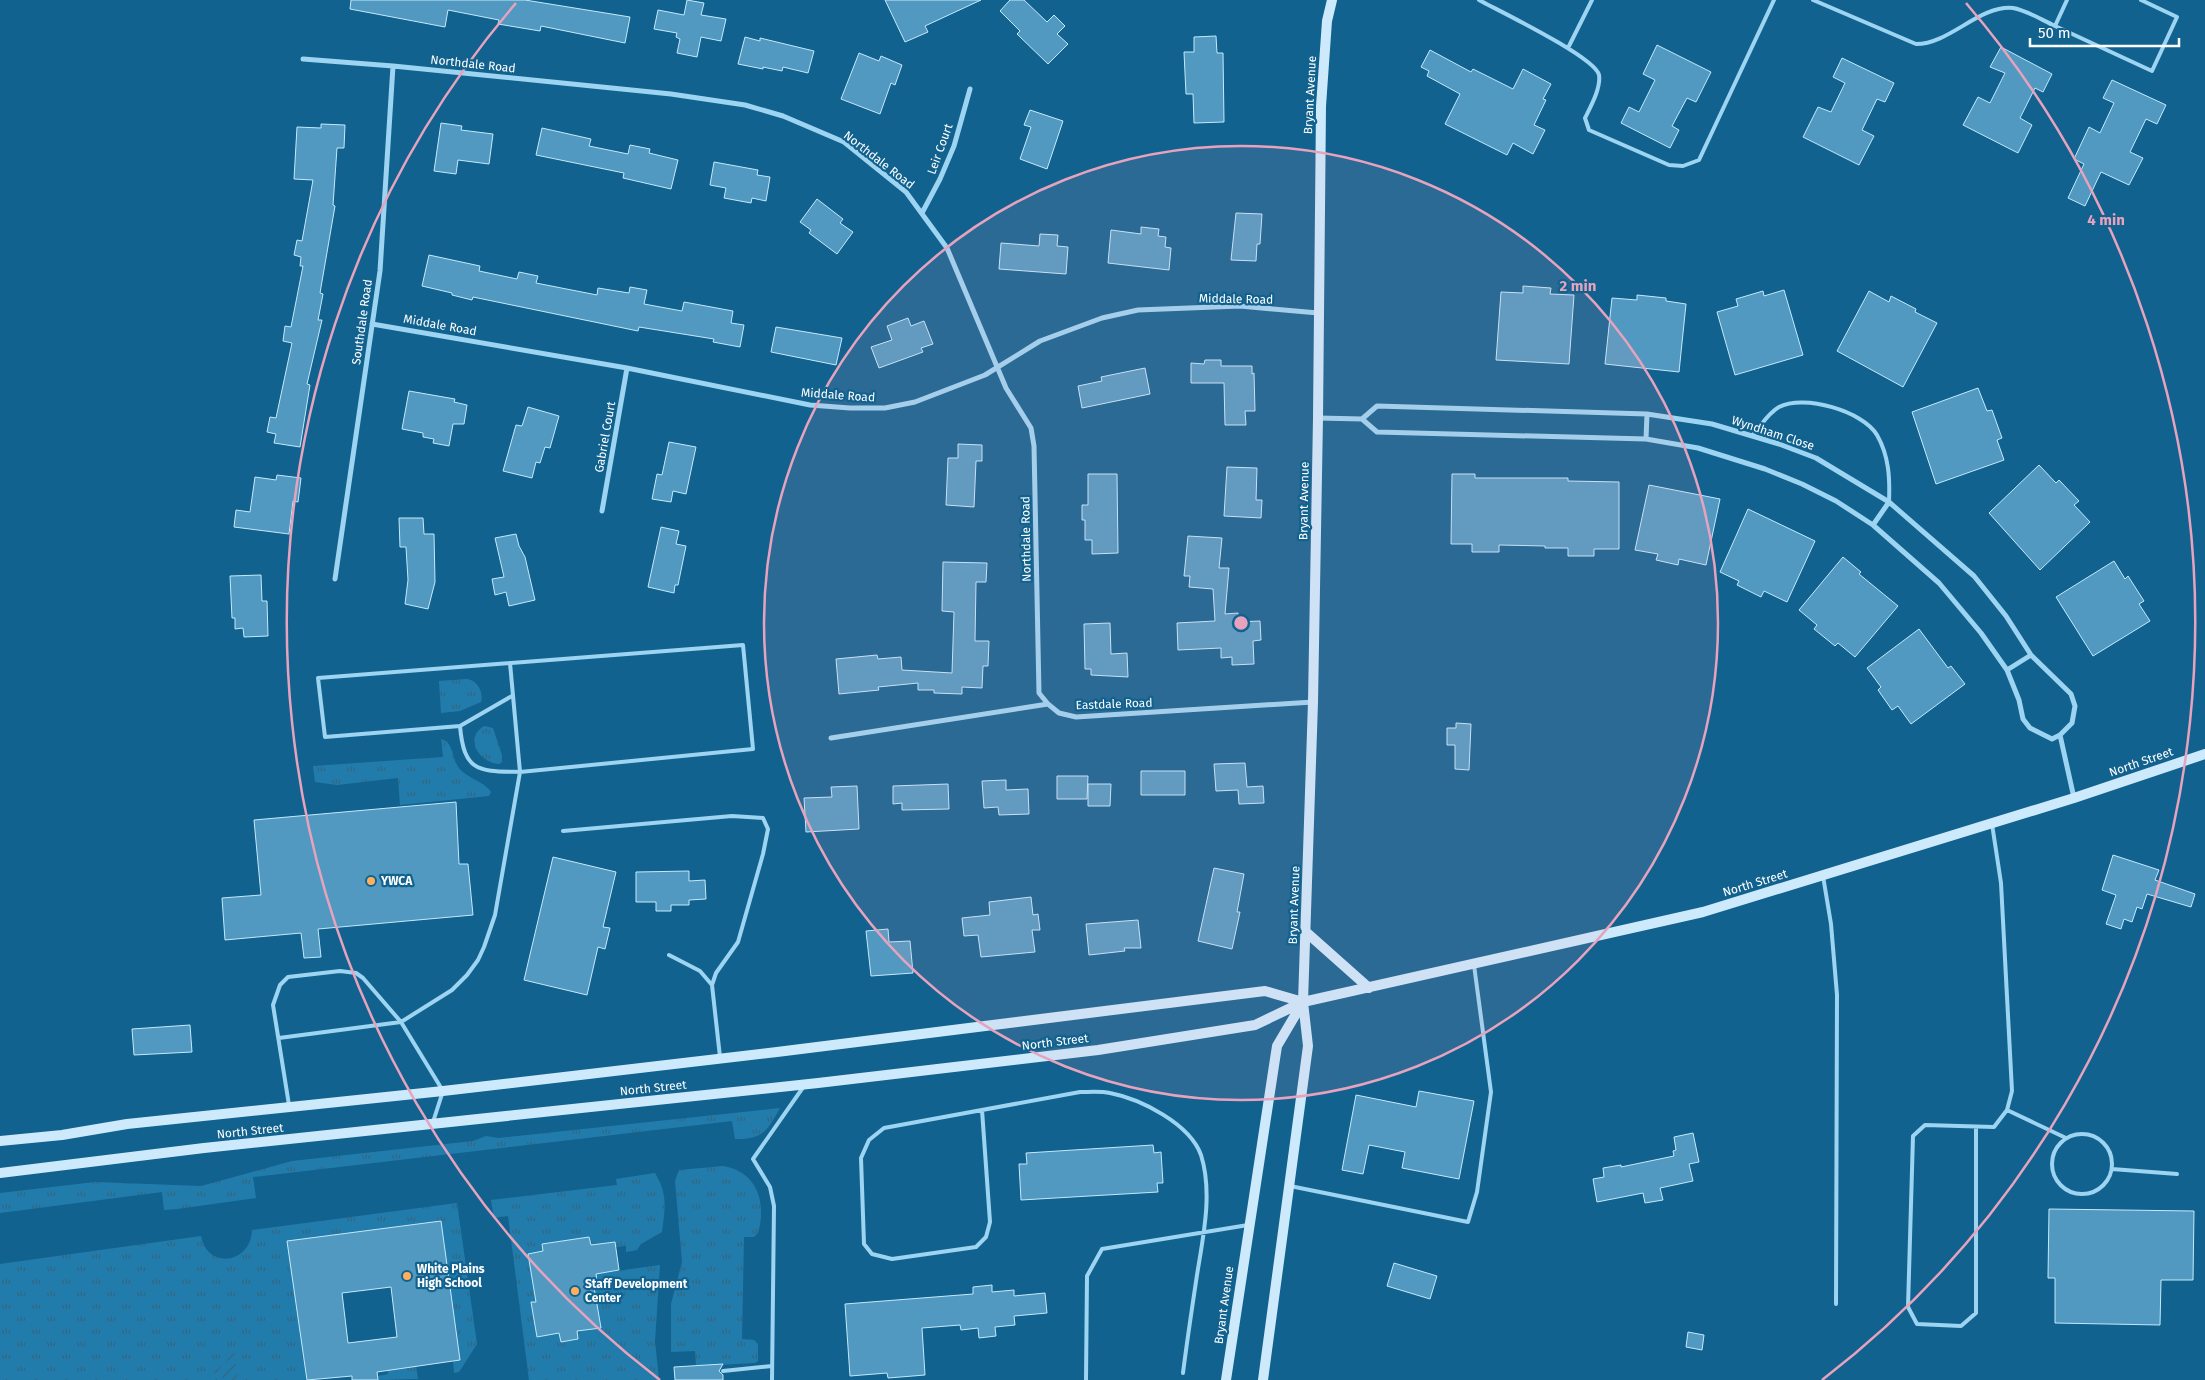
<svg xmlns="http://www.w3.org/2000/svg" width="2205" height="1380" font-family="'Fira Sans',sans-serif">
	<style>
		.grass { fill: url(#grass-tufts) }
		.garden { fill: url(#garden-furrows) }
		.building { fill: #5199c0; stroke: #c4e9fc; fill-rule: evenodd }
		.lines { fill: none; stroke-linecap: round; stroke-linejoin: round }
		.lane { stroke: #9dd4f1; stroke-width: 4 }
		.street { stroke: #9dd4f1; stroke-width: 5 }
		.secondary { stroke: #cceafc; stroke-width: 10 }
		.ring { fill: none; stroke: #e7a3bd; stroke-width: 2.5 }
		.poi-dot { fill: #ffb05d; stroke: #12628f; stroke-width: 2 }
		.labels { text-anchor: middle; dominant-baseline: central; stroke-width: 4.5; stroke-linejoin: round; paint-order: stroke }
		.street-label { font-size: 12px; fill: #fff; stroke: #12628f }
		.poi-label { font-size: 12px; font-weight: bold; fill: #fff; stroke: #12628f; text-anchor: start }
		.centre { fill: #e7a3bd; stroke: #12628f; stroke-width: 2.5 }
		.ring-label { font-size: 15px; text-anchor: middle; font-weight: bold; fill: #e7a3bd; stroke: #12628f; stroke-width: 4.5; stroke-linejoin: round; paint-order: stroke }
	</style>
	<defs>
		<pattern id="grass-tufts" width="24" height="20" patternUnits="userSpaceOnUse" patternTransform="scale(1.25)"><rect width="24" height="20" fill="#217cac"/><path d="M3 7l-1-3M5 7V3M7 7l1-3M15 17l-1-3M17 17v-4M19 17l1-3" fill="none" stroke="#346681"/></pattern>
		<pattern id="garden-furrows" width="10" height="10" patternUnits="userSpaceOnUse" patternTransform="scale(1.25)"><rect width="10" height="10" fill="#217cac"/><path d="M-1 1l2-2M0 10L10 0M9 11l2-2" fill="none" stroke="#346681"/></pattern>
	</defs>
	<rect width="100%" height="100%" fill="#12628f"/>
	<path class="grass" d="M467,679C477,680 484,692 481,702L460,711L441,713L439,681Z
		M484,726L493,728L502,755V762L499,764C480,763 463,739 484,726Z
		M441,739C453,742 452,756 457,765C464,778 483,780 491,792L489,796L400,805L398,778L337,785L315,782L313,766L443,757Z
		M780,1108C767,1131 764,1139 735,1139L732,1121L253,1177L256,1198L177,1209L164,1210L162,1192L0,1213V1193L95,1182L201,1186L292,1161L473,1141L486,1136L498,1138Z
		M723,1166C757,1171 767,1203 758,1233L754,1237H744L742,1339L754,1340L758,1344V1361L755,1363L696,1366L695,1351L671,1352V1304L682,1262L675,1181L679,1170Z
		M655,1173C668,1194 665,1209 662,1232L641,1244L637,1250L626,1252V1246L616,1247L614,1242L591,1245L589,1237L542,1244L543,1251L529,1254L566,1297L531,1303L537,1337L559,1333L561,1342L578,1339L577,1331L601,1328L595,1293L583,1283L597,1281L595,1274L660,1265L655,1341L659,1380H529L508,1216L494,1218L491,1200L617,1185L616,1179Z
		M457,1203L477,1344L459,1372L454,1373L453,1361L460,1360L440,1221L288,1241L307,1380H0V1264L201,1236C207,1270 251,1264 252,1230Z
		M416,1366L418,1379L378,1380V1376L388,1374L387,1370Z"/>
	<path class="garden" d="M234,1350L238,1380H227L212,1372L224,1365Z"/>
	<path class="building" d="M351,0H525L630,17L625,43L541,26L540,31L498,24L499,20L448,10L445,27L350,9Z
		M687,0L704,3L701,15L726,19L721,41L701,37L697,57L677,53L680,39L676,37L677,33L654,29L658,10L684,15Z
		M885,0H981L925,26L928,32L905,42Z
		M1010,0H1024L1047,22L1054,15L1065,26L1057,34L1068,44L1048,64L1017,34L1020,31L1000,11Z
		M1216,36L1217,53H1223L1224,122L1194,123L1193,94H1186L1184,52H1194V37Z
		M745,37L760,41V38L814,51L808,73L783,67L782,71L763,67V69L738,64Z
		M1657,45L1711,72L1696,102L1687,98L1672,126L1679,130L1670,148L1621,123L1629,107L1639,112L1655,80L1643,74Z
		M2001,47L2052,74L2043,92L2035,88L2020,118L2032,125L2018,153L1963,125L1978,97L1990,103L2005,73L1990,67Z
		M1430,50L1471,72L1473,69L1513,89L1523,69L1551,84L1543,99L1546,100L1534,125L1545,130L1533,154L1513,143L1507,155L1445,124L1460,94L1427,76L1429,71L1421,67Z
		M859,53L879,61L881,56L902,65L895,85L891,83L880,114L841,99Z
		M1842,58L1894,83L1885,102L1877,99L1862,130L1874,136L1859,165L1803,137L1818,107L1831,112L1845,83L1833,77Z
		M2112,80L2166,105L2157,124L2146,119L2130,152L2143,158L2129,185L2101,172L2085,206L2068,198L2084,164L2074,159L2089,127L2100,133L2114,103L2103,98Z
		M1030,110L1063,121L1047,169L1020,159L1031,127L1024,125Z
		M441,123L462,126L461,130L493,134L489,164L458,160L456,174L434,171Z
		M321,124L345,125L344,148H337L333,205L335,206L320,293L323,294L318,320H322L307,384L310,385L300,447L274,443L276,434L267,432L270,417L276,418L292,343L283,341L285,326L291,327L303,266H300L301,257L294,255L297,240L302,241L313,180L294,179L297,127L321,128Z
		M542,128L591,139L589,146L628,154L630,145L650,149L649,153L678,160L671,189L623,178L624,173L536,155Z
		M714,162L758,170L757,175L770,177L766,201L752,198L751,203L724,198L726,188L710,185Z
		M817,199L843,219L840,223L853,232L837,254L809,233L811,230L800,222Z
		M1236,213L1262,214L1260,244H1257L1256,261L1231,260Z
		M1141,227L1159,229L1158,236L1166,237L1165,247L1171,248L1169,270L1108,263L1111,230L1141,234Z
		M1040,234L1058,235L1057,246L1068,247L1066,274L999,269L1001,243L1039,246Z
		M429,255L480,266L479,271L517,279L519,272L538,276L536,283L597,295L598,288L629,293L630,287L647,290L644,304L682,311L684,302L733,311L731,323L744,325L740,347L713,342L714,339L639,327L638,331L473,297L472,300L452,295V293L422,286Z
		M1523,286L1551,288L1550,294L1574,295L1569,364L1496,360L1501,292L1523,293Z
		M1784,290L1803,355L1735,375L1717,312L1738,306L1736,299L1763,291L1764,296Z
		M1869,291L1889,302L1891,296L1916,309L1915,312L1937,323L1903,387L1837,351Z
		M1637,295L1666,298V301L1686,304L1679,372L1605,364L1612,298L1637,300Z
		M908,318L911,326L924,321L933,344L921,348L923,352L879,368L871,347L892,340L887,326Z
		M776,327L842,338L836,365L771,352Z
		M1205,360H1221V366H1252V374L1254,373L1255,411H1245L1246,425H1225L1224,383H1191V363L1204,364Z
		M1145,368L1150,394L1082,408L1078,386L1102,381L1101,377Z
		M1978,388L1987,411L1992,410L2002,438L1997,440L2004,460L1936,484L1912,412Z
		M409,391L455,399L454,402L467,405L464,424H453L449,446L433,443L434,439L423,437V433L402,429Z
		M528,407L559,416L550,448L545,447L540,463L536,462L532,478L503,471L516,425L522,426Z
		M669,442L696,447L686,494L673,491L671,502L652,499L657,474L662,475Z
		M958,444L982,445V461H976L974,507L946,505L948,458H958Z
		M2039,465L2056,483L2059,480L2079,501L2074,505L2090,522L2040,570L1989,513Z
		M1227,467L1257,468L1256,500H1262L1261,518L1224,516Z
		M1088,474H1117L1118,553L1092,554V540H1085V520H1082V505H1088Z
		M1452,474H1475V478H1568V481L1619,482V549H1594V556H1568V548H1545V546L1499,545V552H1472V544H1451Z
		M277,475L301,478L298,502L293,501L289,534L234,527L236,510L250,512L255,477L276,480Z
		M1649,485L1720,499L1706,565L1679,559L1678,565L1656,560L1658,554L1635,550Z
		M1748,509L1815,541L1787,602L1764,591L1761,597L1737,585L1739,581L1720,572Z
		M399,518H423L424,534H434L435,582L428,609L405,604L408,580L406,547H400Z
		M661,527L679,531L676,544L686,546L678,585H675L674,593L648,587Z
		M516,534L519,546L525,557L535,600L509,606L506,592L495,595L492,579L504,577L495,538Z
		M1188,536L1222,538L1219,568H1229L1225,614L1238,613V622L1260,621L1261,640L1253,641L1254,664L1232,665V657L1221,658V648L1178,650L1177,623L1215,621L1213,589L1189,587L1190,576H1184Z
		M1843,557L1861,572L1859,574L1898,606L1855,657L1838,643L1835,646L1814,629L1817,625L1799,610Z
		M2114,561L2125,579L2128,576L2144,601L2139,604L2150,621L2093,656L2056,597Z
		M943,562L987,563L986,582H976L975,641H989L988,666H983L982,688L962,687V694L934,693V690H918V683L878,687L879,690L839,694L836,659L877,655L878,659L901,657L902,670L952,673L954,612L942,611Z
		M261,575L262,601H267L268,636L244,637L243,628L235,629V618H232L230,576Z
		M1110,623L1111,654L1127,653L1128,677L1091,675V669H1085L1084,624Z
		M1919,629L1948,668L1951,666L1965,684L1911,724L1898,706L1892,710L1878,690L1881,687L1867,668Z
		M1456,723L1471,724L1469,770L1455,769V745H1447V728H1456Z
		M1245,763L1247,787L1263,786L1264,803L1239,804L1238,790L1216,791L1214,764Z
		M1141,771H1185V795H1141Z
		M1057,776H1088L1087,799H1057Z
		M1006,780V790L1028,789L1029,814L999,815L998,807L984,808L982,781Z
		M948,784L949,809L902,810V803L893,804V786Z
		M1088,784H1111L1110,806H1088Z
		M857,786L859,829L806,832L804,798L832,797L831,787Z
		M456,802L459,864H468L473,915L318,929L321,957L304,958L301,933L225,940L222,898L261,895L254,820Z
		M2113,855L2159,870L2155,880L2195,894L2191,907L2147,894L2142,909L2137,907L2132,922L2124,919L2121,929L2106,924L2116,895L2102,890Z
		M553,857L616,872L603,927L610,928L605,949L598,947L587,995L524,980Z
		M1214,868L1244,874L1237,912H1240L1232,949L1198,941Z
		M689,871V881L705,880L706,899L689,900V905H671V911H656V902H636V872Z
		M1031,897L1033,915L1038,914L1040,930H1032L1035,952L981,957L978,935L964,936L962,918L990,915L989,902Z
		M1138,920L1141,948H1124L1125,951L1089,955L1086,924Z
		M888,929L889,942L910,941L913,973L871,976L866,931Z
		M190,1025L192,1052L134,1055L132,1029Z
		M1419,1091L1474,1101L1459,1179L1402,1168L1405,1152L1369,1145L1363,1174L1342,1170L1356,1095L1416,1107Z
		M1693,1133L1699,1162L1689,1164L1693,1181L1660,1188L1663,1200L1645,1203L1643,1193L1597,1202L1593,1179L1604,1177L1603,1168L1621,1165V1167L1674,1156L1673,1151L1676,1150L1674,1137Z
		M1153,1145L1154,1153L1161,1152L1163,1183H1157L1158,1192L1021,1200L1019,1164H1027L1026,1153Z
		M2049,1209L2194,1211L2193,1280H2161L2160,1325L2055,1323V1278H2048Z
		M441,1221L460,1360L377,1372L378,1380H352V1376L307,1380L287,1241ZM391,1287L397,1337L348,1343L342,1293Z
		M589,1237L591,1245L615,1242L619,1270L596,1274L597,1281H593L601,1328L577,1331L578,1339L561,1342L559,1333L537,1337L531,1302H536L528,1254L543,1251L542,1244Z
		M1394,1263L1437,1276L1430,1299L1387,1286Z
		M992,1285V1292L1014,1290V1296L1045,1293L1047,1313L1014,1316L1015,1325L995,1327L996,1336L979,1338L978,1328L961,1330L960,1325L922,1328L925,1375L888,1378L887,1373L850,1376L845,1304L973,1294V1287Z
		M1688,1332L1704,1335L1702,1350L1686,1347Z
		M723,1364L719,1371L723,1375V1380H675L674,1367Z"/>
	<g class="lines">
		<path class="lane" d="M1479,0C1499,11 1595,57 1599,75C1601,88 1591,106 1585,118L1589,130L1669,165L1683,166L1699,160L1774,0
			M1813,0L1916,44C1950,44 1979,5 2013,8C2026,10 2042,20 2055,26
			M2067,0L2055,26L2152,71L2177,17L2141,0
			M1568,48L1592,0
			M1752,436C1760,427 1768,413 1779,407C1804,394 1863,411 1877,435C1889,456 1890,478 1889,502
			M460,726C464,773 479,771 520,772L753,749L743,645L318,678L325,737L460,726L512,696
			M563,831L732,816L763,818L768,829L763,854L738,942L716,973L712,985L720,1057
			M1823,876L1831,924L1837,995L1836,1304
			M669,955L700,971L712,985
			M279,1038L401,1022L452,990L467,975L478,960L484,947L495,915L520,772L510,663
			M289,1105L273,1005L280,985L288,977L340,971L356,973L363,978L401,1022L443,1091L433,1122
			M982,1110L990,1222L986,1237L976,1247L892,1259L872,1254L864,1244L861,1158L869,1140L884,1128L1080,1092C1090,1092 1101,1091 1110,1093C1141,1099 1190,1124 1201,1155C1213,1193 1203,1237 1197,1275C1192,1308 1187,1341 1183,1373
			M2007,1110L2066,1138
			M1976,1127V1313L1961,1326L1917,1324L1908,1307L1913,1136L1925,1125L1994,1127L2007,1110L2012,1091L2001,883L1992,824
			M2052 1164a30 30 0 1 1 60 0a30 30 0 1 1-60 0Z
			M2112,1169L2177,1174
			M1290,1186L1468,1222L1477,1192L1491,1092L1474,965
			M723,1371L772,1366
			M772,1380L774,1206L770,1187L753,1159L804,1086
			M1086,1380L1087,1276L1102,1249L1248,1225"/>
		<path class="street" d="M303,59L393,66L671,94L745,105L783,116L844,142L906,192L947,248L1006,388L1031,428L1034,446L1039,693L1048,704
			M922,213L940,179L954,146L970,89
			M372,324L627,368L810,405L850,408H885L915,402L985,375L1040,341L1102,318L1138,310L1240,306L1318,313
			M1318,418L1362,419L1377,432L1646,439L1698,448L1765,469L1802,484L1836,501L1873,525L1939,583L1981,633L2007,670L2019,700L2023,719L2030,728L2052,739L2060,735L2072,723L2075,706L2071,694L2031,655L2006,616L1974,576L1889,502L1816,458L1779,444L1712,424L1647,414L1377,406L1362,419
			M1646,439L1647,414
			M602,511L627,368
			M1873,525L1889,502
			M335,579L380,271L393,66
			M2007,670L2031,655
			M2060,735L2074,798
			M831,738L1048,704L1059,713L1076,717L1313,702"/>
		<path class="secondary" d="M1306,932L1369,988
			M0,1141L62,1135L127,1124L443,1091L777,1052L1265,991L1303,1002
			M0,1173L204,1148L818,1083L1098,1050L1255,1025L1303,1002L1703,912L2074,798L2205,754
			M1226,1380L1277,1046L1303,1002
			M1263,1380L1308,1046L1303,1002L1313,702L1318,418L1321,106L1327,21L1332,0"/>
	</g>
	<circle cx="1241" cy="623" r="477" fill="#e7a3bd" fill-opacity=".12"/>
	<g class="ring">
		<circle cx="1241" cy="623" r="477"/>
		<path d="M660 1380A954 954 0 0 1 516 3M1966 3A954 954 0 0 1 1822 1380"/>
	</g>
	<g class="poi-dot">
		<circle cx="371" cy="881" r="5"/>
		<circle cx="407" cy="1276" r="5"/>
		<circle cx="575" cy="1291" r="5"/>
	</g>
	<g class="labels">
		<g class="street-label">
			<text transform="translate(473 64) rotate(6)">Northdale Road</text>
			<text transform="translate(1310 95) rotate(-87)">Bryant Avenue</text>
			<text transform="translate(940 149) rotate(-70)">Leir Court</text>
			<text transform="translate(879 160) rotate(38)">Northdale Road</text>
			<text transform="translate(1236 299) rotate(1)">Middale Road</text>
			<text transform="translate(362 322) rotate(-82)">Southdale Road</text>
			<text transform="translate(440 325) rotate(10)">Middale Road</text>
			<text transform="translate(838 395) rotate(4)">Middale Road</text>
			<text transform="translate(1773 433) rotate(18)">Wyndham Close</text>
			<text transform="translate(605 437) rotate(-80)">Gabriel Court</text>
			<text transform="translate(1304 501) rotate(-89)">Bryant Avenue</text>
			<text transform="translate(1026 539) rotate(-91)">Northdale Road</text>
			<text transform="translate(1114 704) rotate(-2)">Eastdale Road</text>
			<text transform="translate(2141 762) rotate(-19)">North Street</text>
			<text transform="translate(1755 883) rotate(-17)">North Street</text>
			<text transform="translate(1294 905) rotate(-88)">Bryant Avenue</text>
			<text transform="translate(1055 1042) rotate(-7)">North Street</text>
			<text transform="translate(653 1088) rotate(-6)">North Street</text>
			<text transform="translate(250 1131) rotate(-6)">North Street</text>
			<text transform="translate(1224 1305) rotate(-82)">Bryant Avenue</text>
		</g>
		<g class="poi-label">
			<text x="381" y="881">YWCA</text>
			<text x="417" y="1269">White Plains<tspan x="417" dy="14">High School</tspan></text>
			<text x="585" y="1284">Staff Development<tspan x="585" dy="14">Center</tspan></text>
		</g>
	</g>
	<circle cx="1241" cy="623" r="8" class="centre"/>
	<g class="ring-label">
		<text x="2106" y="225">4 min</text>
		<text x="1578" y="291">2 min</text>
	</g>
	<path d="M2030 38v8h149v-8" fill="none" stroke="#ffffff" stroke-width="2.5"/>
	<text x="2038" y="38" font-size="15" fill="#ffffff" stroke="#12628f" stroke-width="4" paint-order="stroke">50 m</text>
</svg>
